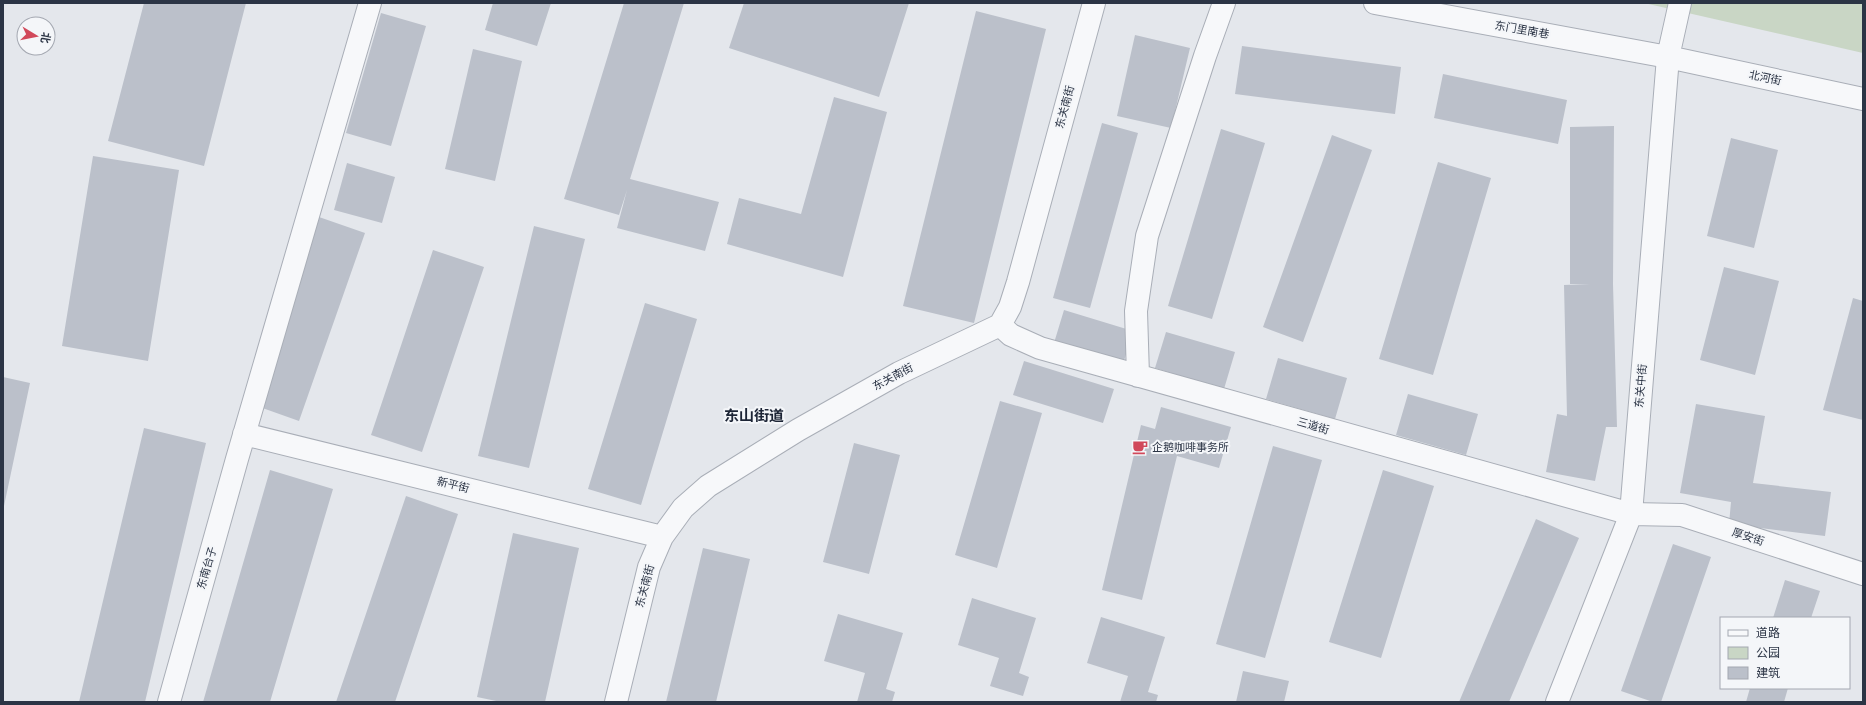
<svg xmlns="http://www.w3.org/2000/svg" width="1866" height="705" font-family="Karla,'Noto Sans SC',sans-serif">
	<style>
		.green { fill: #c9d6c5 }
		.building { fill: #bbc0ca }
		.lines { fill: none; stroke-linecap: round; stroke-linejoin: round }
		.street-casing { stroke: #a9aeb7; stroke-width: 24 }
		.street { stroke: #f7f8fa; stroke-width: 22 }
		.labels { text-anchor: middle; dominant-baseline: central; stroke-width: 4; stroke-linejoin: round; paint-order: stroke }
		.street-label { font-size: 11px; fill: #2b3445; stroke: #f4f6f9 }
		.poi-label { font-size: 11px; fill: #2b3445; stroke: #f4f6f9; text-anchor: start }
		.district-label { font-size: 15px; font-weight: bold; fill: #1d2536; stroke: #f4f6f9 }
	</style>
	<rect width="100%" height="100%" fill="#e4e7ec"/>
	<path class="green" d="M1644,3H1863V53Z"/>
	<path class="building" d="M144,3H246L204,166L108,141Z
		M493,3H551L537,46L485,30Z
		M624,3H684L630,179L719,202L705,251L617,228L627,190L619,215L564,199Z
		M744,3H909L879,97L729,48Z
		M976,11L1046,29L974,323L903,306Z
		M381,13L426,26L391,146L346,133Z
		M1135,35L1190,48L1171,128L1117,116Z
		M1242,46L1401,67L1395,114L1235,94Z
		M473,49L522,61L495,181L445,169Z
		M1443,74L1567,100L1558,144L1434,118Z
		M834,97L887,112L843,277L727,244L739,198L801,214Z
		M1102,123L1138,133L1090,308L1053,298Z
		M1614,126L1613,284L1617,427H1606L1595,481L1546,472L1557,414L1567,416L1564,285L1590,284H1570V127Z
		M1221,129L1265,143L1212,319L1168,306Z
		M1332,135L1372,150L1303,342L1263,327Z
		M1731,138L1778,150L1754,248L1707,236Z
		M93,156L179,170L148,361L62,346Z
		M1438,162L1491,178L1433,375L1379,359Z
		M347,163L395,177L382,223L334,210Z
		M319,217L365,233L299,421L254,405Z
		M534,226L585,239L529,468L478,456Z
		M433,250L484,267L422,452L371,435Z
		M1724,267L1779,281L1755,375L1700,360Z
		M1853,298L1863,301V420L1823,410Z
		M645,303L697,319L641,505L588,489Z
		M1064,310L1133,331L1123,364L1054,343Z
		M1166,332L1235,352L1224,389L1155,368Z
		M1278,358L1347,378L1335,419L1266,399Z
		M1024,361L1114,389L1103,423L1013,395Z
		M3,377L30,383L4,506H3Z
		M1408,394L1478,414L1466,455L1396,435Z
		M1000,401L1042,413L997,568L955,555Z
		M1696,404L1765,416L1753,483L1831,492L1825,536L1729,524L1731,502L1680,493Z
		M1161,407L1231,427L1219,468L1177,456L1142,600L1102,590L1141,425L1155,429Z
		M144,428L206,443L145,702H79Z
		M854,443L900,455L869,574L823,562Z
		M1273,446L1322,460L1265,658L1216,644Z
		M270,470L333,489L270,702H203Z
		M1383,470L1434,486L1381,658L1329,642Z
		M406,496L458,514L395,702H336Z
		M1536,519L1579,538L1509,702H1459Z
		M513,533L579,548L545,702H501L477,697Z
		M1673,544L1711,557L1661,702H1653L1621,691Z
		M703,548L750,559L716,702H666Z
		M1785,580L1820,591L1811,618H1773Z
		M972,598L1036,618L1019,673L1029,677L1023,696L990,686L999,658L958,645Z
		M838,614L903,633L886,689L895,692L892,702H857L865,673L824,661Z
		M1101,617L1165,637L1148,692L1158,695L1156,702H1120L1128,676L1087,663Z
		M1243,671L1289,681L1284,702H1236Z
		M1750,688H1788L1784,702H1746Z"/>
	<g class="lines">
		<defs>
			<path id="street" d="M1375,3L1668,57L1863,99
				M1000,325L1011,335L1040,348L1631,514L1682,515L1863,574
				M1138,376L1136,311L1147,236L1205,56L1224,3
				M244,434L662,537
				M169,702L237,459L370,3
				M616,702L649,567L662,537L683,508L708,486L798,430L899,373L1000,325L1010,307L1018,282L1094,3
				M1557,702L1631,514L1668,57L1680,3"/>
		</defs>
		<use href="#street" class="street-casing"/>
		<use href="#street" class="street"/>
	</g>
	<defs>
		<symbol id="cafe-bare" viewBox="-9 -9 18 18"><path d="M-5.5-4.5H6V0H3Q3 3.5 0 3.5H-2.5Q-5.5 3.5-5.5 0ZM3-3.2v2h1.7v-2ZM-6 4.5H4V6H-6Z" fill="#d1495b" stroke="#f4f6f9" stroke-width="2.5" paint-order="stroke"/></symbol>
	</defs>
	<g fill-rule="evenodd">
		<use href="#cafe-bare" x="1129" y="436" width="22" height="22"/>
	</g>
	<g class="labels">
		<g class="street-label">
			<text transform="translate(1522 30) rotate(10)">东门里南巷</text>
			<text transform="translate(1765 78) rotate(12)">北河街</text>
			<text transform="translate(1065 107) rotate(-75)">东关南街</text>
			<text transform="translate(893 377) rotate(-28)">东关南街</text>
			<text transform="translate(1641 386) rotate(-85)">东关中街</text>
			<text transform="translate(1313 426) rotate(16)">三道街</text>
			<text transform="translate(453 485) rotate(14)">新平街</text>
			<text transform="translate(1748 537) rotate(18)">厚安街</text>
			<text transform="translate(207 568) rotate(-74)">东南台子</text>
			<text transform="translate(645 586) rotate(-75)">东关南街</text>
		</g>
		<g class="poi-label">
			<text x="1152" y="447">企鹅咖啡事务所</text>
		</g>
		<g class="district-label">
			<text x="754" y="416">东山街道</text>
		</g>
	</g>
	<rect width="1866" height="705" fill="none" stroke="#2b3445" stroke-width="8"/>
	<rect x="1720" y="617" width="130" height="72" fill="#f4f6f9" stroke="#a4a8b1"/>
	<rect x="1728" y="630" width="20" height="6" fill="#f7f8fa" stroke="#a4a8b1"/>
	<text x="1756" y="637" font-size="12" fill="#2b3445">道路</text>
	<rect x="1728" y="647" width="20" height="12" fill="#c9d6c5" stroke="#a4a8b1"/>
	<text x="1756" y="657" font-size="12" fill="#2b3445">公园</text>
	<rect x="1728" y="667" width="20" height="12" fill="#bbc0ca" stroke="#a4a8b1"/>
	<text x="1756" y="677" font-size="12" fill="#2b3445">建筑</text>
	<g transform="translate(36 36) rotate(100)"><circle r="19" fill="#f4f6f9" stroke="#a4a8b1"/>
	<path d="M0-3L7 15L0 10L-7 15Z" fill="#d1495b"/>
	<text y="-6" font-size="11" font-weight="bold" text-anchor="middle" fill="#2b3445">北</text>
	</g>
</svg>
